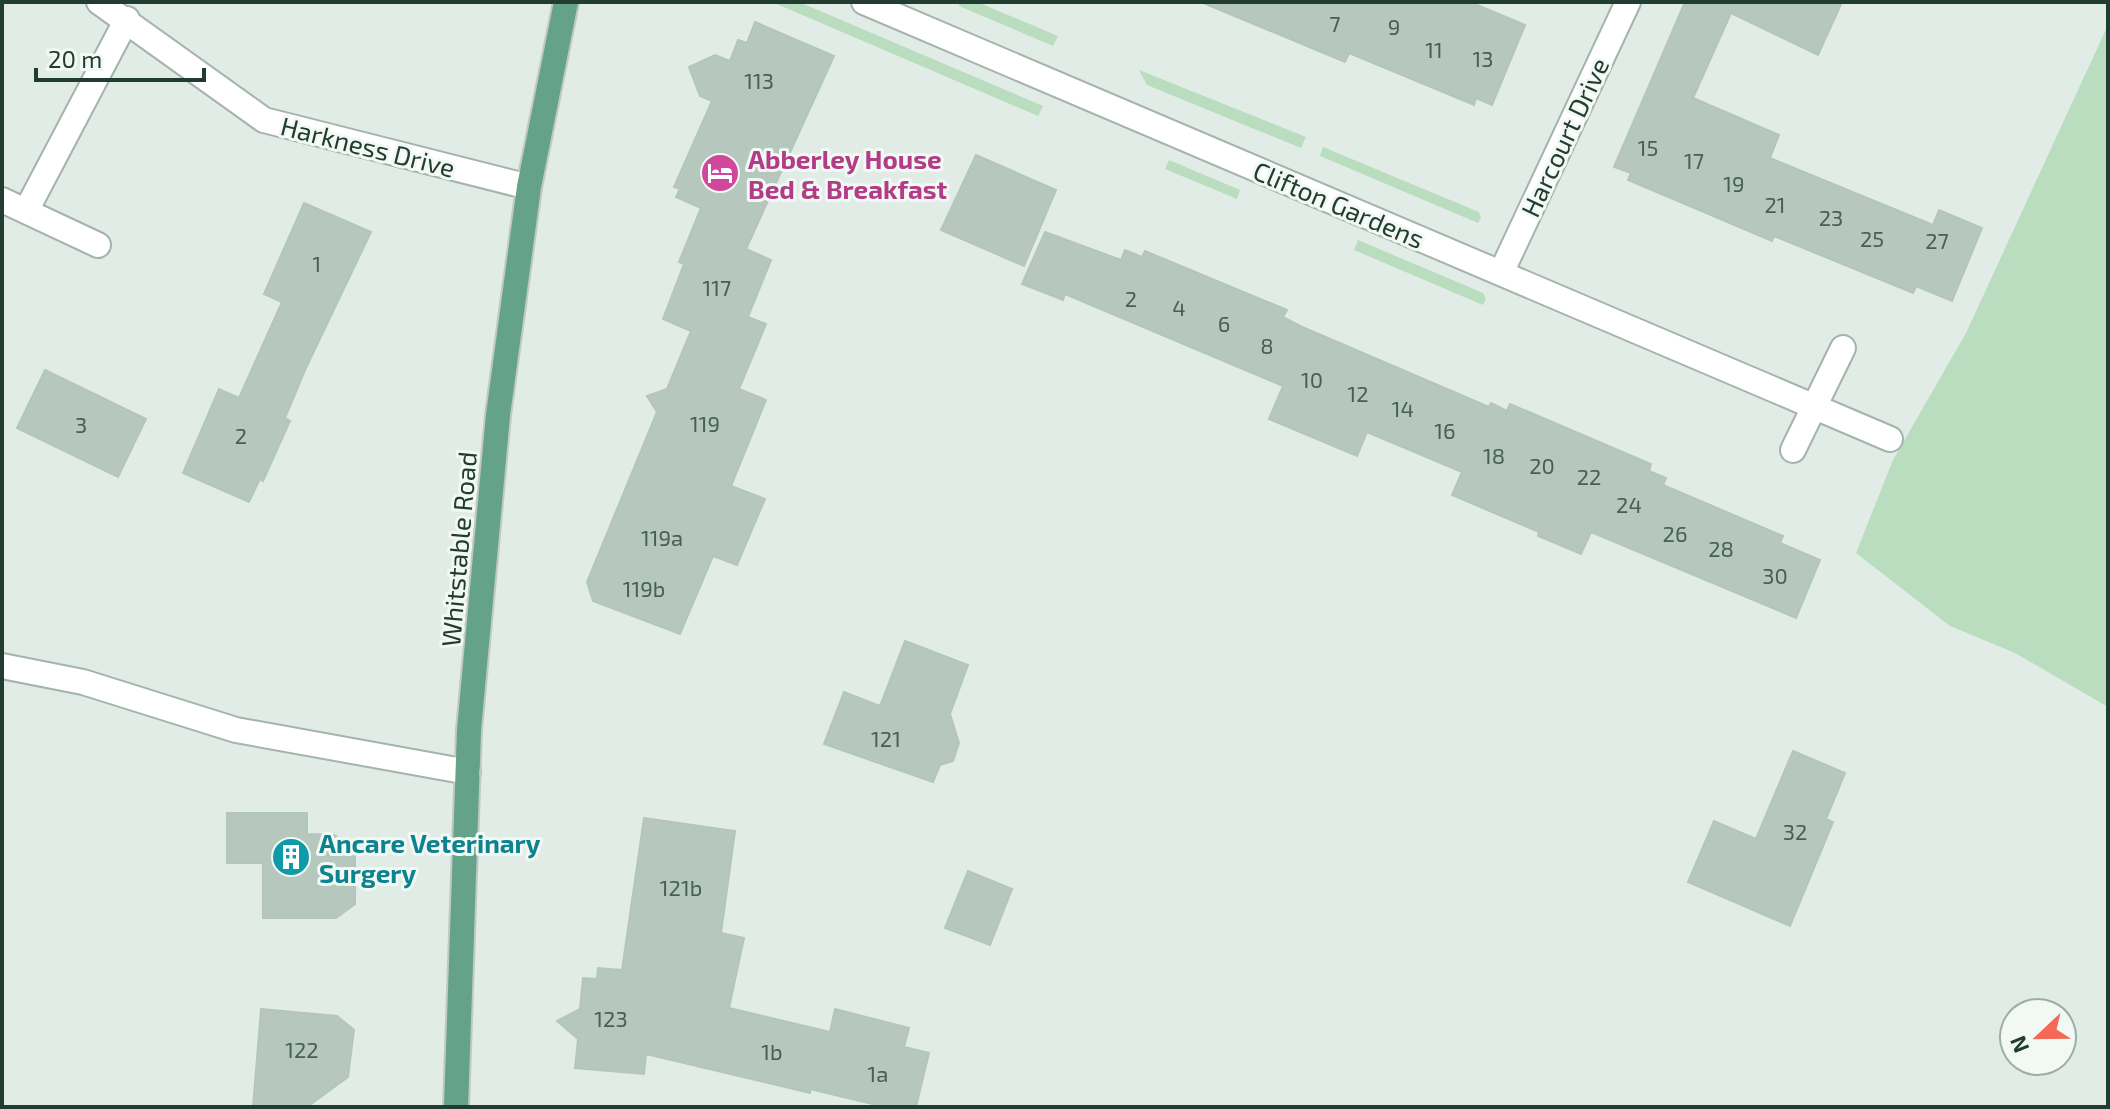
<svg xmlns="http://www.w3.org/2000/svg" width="2110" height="1109" font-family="'Exo 2',sans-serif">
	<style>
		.green { fill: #baddbf }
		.building { fill: #b6c7be; stroke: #b4c6bc; stroke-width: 2 }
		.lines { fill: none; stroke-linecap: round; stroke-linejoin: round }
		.lane-casing { stroke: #a4b4ac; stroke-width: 28 }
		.street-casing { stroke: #a4b4ac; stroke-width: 28 }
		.primary-casing { stroke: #c1c9c6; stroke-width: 28 }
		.lane { stroke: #fff; stroke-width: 24 }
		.street { stroke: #fff; stroke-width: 24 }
		.primary { stroke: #65a28a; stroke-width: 24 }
		.labels { text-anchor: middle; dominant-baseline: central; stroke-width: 6; stroke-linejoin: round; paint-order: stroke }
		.number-label { font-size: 22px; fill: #466055 }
		.street-label { font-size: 26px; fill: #213d32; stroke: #f2f8f4 }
		.hotel-label { font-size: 26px; font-weight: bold; fill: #b23c85; stroke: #f2f8f4; text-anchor: start }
		.culture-label { font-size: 26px; font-weight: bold; fill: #0d838f; stroke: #f2f8f4; text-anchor: start }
	</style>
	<rect width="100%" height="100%" fill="#e1ece6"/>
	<path class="green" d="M772,2H799L1043,106L1038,116Z
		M960,2H977L1058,36L1053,46L959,6Z
		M2108,25V707L2015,653L1950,626L1856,553L1893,460L1966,333Z
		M1139,70L1306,137L1301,148L1147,85Z
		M1323,147L1479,212L1481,218L1478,223L1320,156Z
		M1169,160L1240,190L1237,199L1165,169Z
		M1358,240L1483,293L1486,299L1483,305L1354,250Z"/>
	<path class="building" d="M1201,2H1470L1525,25L1492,105L1476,98L1474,105L1349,53L1345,62Z
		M1685,2H1842L1818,55L1731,13L1693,98L1779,135L1770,158L1933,225L1939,210L1982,228L1952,301L1916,286L1913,293L1774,236L1772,241L1628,180L1631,173L1614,167Z
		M755,22L834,56L746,249L771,260L748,317L766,324L739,389L766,400L731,486L765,499L737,565L713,556L680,634L593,601L587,582L657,412L647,396L667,389L691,331L663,319L684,264L679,262L701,208L676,197L680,189L674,187L712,101L700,96L689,67L715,55L730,61L738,40L747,43Z
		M976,155L1056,190L1024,266L941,230Z
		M304,203L371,232L305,370L285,418L290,421L263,481L260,479L249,502L183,473L219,389L239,398L282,302L264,294Z
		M1045,232L1121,260L1125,250L1142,257L1145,251L1287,310L1283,317L1300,326L1489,407L1491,403L1507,411L1510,404L1651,464L1649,471L1666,478L1663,485L1783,536L1780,543L1820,560L1796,618L1591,532L1581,554L1538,536L1539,532L1452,495L1462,472L1367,432L1357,456L1269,419L1283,386L1065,294L1063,300L1022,284Z
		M45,370L146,419L118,477L17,428Z
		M905,641L968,665L950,714L959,743L953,761L940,765L933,782L824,744L844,692L880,706Z
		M1793,751L1845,773L1826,819L1833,822L1790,926L1688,882L1714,821L1756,839Z
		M227,813H307V834L334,835L355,850V904L336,918H263V863H227Z
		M644,818L735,831L721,933L744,938L729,1008L830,1032L835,1009L909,1028L904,1047L929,1053L916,1107H885L810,1089V1093L646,1054L644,1074L575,1068L578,1039L557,1021L580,1009L583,978L597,979L598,968L622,970Z
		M968,871L1012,889L990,945L945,928Z
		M261,1009L337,1016L354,1030L348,1077L307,1107H253Z"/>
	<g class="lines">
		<defs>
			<path id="lane" d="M2,666L83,682L236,730L468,772"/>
			<path id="street" d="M99,2L264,120L529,187
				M864,2L1890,439
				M2,200L98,245
				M26,211L127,19
				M1501,273L1628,2
				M1793,450L1843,348"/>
			<path id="primary" d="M456,1107L469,730L498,415L529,187L566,2"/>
		</defs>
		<use href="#lane" class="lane-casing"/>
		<use href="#street" class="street-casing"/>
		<use href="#primary" class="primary-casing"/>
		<use href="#lane" class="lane"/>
		<use href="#street" class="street"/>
		<use href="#primary" class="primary"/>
	</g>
	<defs>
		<symbol id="hotel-disc" viewBox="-11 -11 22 22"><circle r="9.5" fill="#d1479c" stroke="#f2f8f4"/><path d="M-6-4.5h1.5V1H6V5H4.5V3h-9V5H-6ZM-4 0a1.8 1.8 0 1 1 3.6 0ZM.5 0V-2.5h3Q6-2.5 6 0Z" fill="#fff"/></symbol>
		<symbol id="building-disc" viewBox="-11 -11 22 22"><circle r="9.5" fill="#0f9aa8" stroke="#f2f8f4"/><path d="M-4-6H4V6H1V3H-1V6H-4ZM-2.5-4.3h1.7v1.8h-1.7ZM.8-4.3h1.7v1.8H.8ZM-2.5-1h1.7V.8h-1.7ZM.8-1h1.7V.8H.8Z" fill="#fff"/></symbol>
	</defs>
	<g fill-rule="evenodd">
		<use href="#hotel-disc" x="698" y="151" width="44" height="44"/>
		<use href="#building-disc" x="269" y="835" width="44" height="44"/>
	</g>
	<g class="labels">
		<g class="number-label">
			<text x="1335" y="23">7</text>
			<text x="1394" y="26">9</text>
			<text x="1434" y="49">11</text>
			<text x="1483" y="58">13</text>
			<text x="759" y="80">113</text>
			<text x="1648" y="147">15</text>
			<text x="1694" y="160">17</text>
			<text x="1734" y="183">19</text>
			<text x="1775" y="204">21</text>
			<text x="1831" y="217">23</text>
			<text x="1872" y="238">25</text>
			<text x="1937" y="240">27</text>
			<text x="317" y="263">1</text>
			<text x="717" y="287">117</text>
			<text x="1131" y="298">2</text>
			<text x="1179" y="307">4</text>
			<text x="1224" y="323">6</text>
			<text x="1267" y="345">8</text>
			<text x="1312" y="379">10</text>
			<text x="1358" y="393">12</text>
			<text x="1403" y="408">14</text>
			<text x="705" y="423">119</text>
			<text x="81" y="424">3</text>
			<text x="1445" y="430">16</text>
			<text x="241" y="435">2</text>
			<text x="1494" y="455">18</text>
			<text x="1542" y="465">20</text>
			<text x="1589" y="476">22</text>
			<text x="1629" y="504">24</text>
			<text x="1675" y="533">26</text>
			<text x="662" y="537">119a</text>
			<text x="1721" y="548">28</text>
			<text x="1775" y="575">30</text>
			<text x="644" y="588">119b</text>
			<text x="886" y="738">121</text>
			<text x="1795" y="831">32</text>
			<text x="681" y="887">121b</text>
			<text x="611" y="1018">123</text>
			<text x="302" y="1049">122</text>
			<text x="772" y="1051">1b</text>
			<text x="878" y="1073">1a</text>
		</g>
		<g class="street-label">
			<text transform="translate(1564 137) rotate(-65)">Harcourt Drive</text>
			<text transform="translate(368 146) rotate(14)">Harkness Drive</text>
			<text transform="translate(1339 204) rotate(23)">Clifton Gardens</text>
			<text transform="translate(458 549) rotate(-85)">Whitstable Road</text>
		</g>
		<g class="hotel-label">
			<text x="748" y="158">Abberley House<tspan x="748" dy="30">Bed &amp; Breakfast</tspan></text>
		</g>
		<g class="culture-label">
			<text x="319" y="842">Ancare Veterinary<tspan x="319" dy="30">Surgery</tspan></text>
		</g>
	</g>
	<rect width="2110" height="1109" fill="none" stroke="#213d32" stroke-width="8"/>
	<g transform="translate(2038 1037) rotate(248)"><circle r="38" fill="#f2f8f4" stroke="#9eada6" stroke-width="2"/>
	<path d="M0-6L14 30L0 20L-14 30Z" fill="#f36958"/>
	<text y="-12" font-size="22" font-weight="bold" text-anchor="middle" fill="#213d32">N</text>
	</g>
	<path d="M36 68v12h168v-12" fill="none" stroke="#213d32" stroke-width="4"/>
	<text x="48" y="68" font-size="24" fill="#213d32" stroke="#f2f8f4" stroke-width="6" paint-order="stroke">20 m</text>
</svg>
